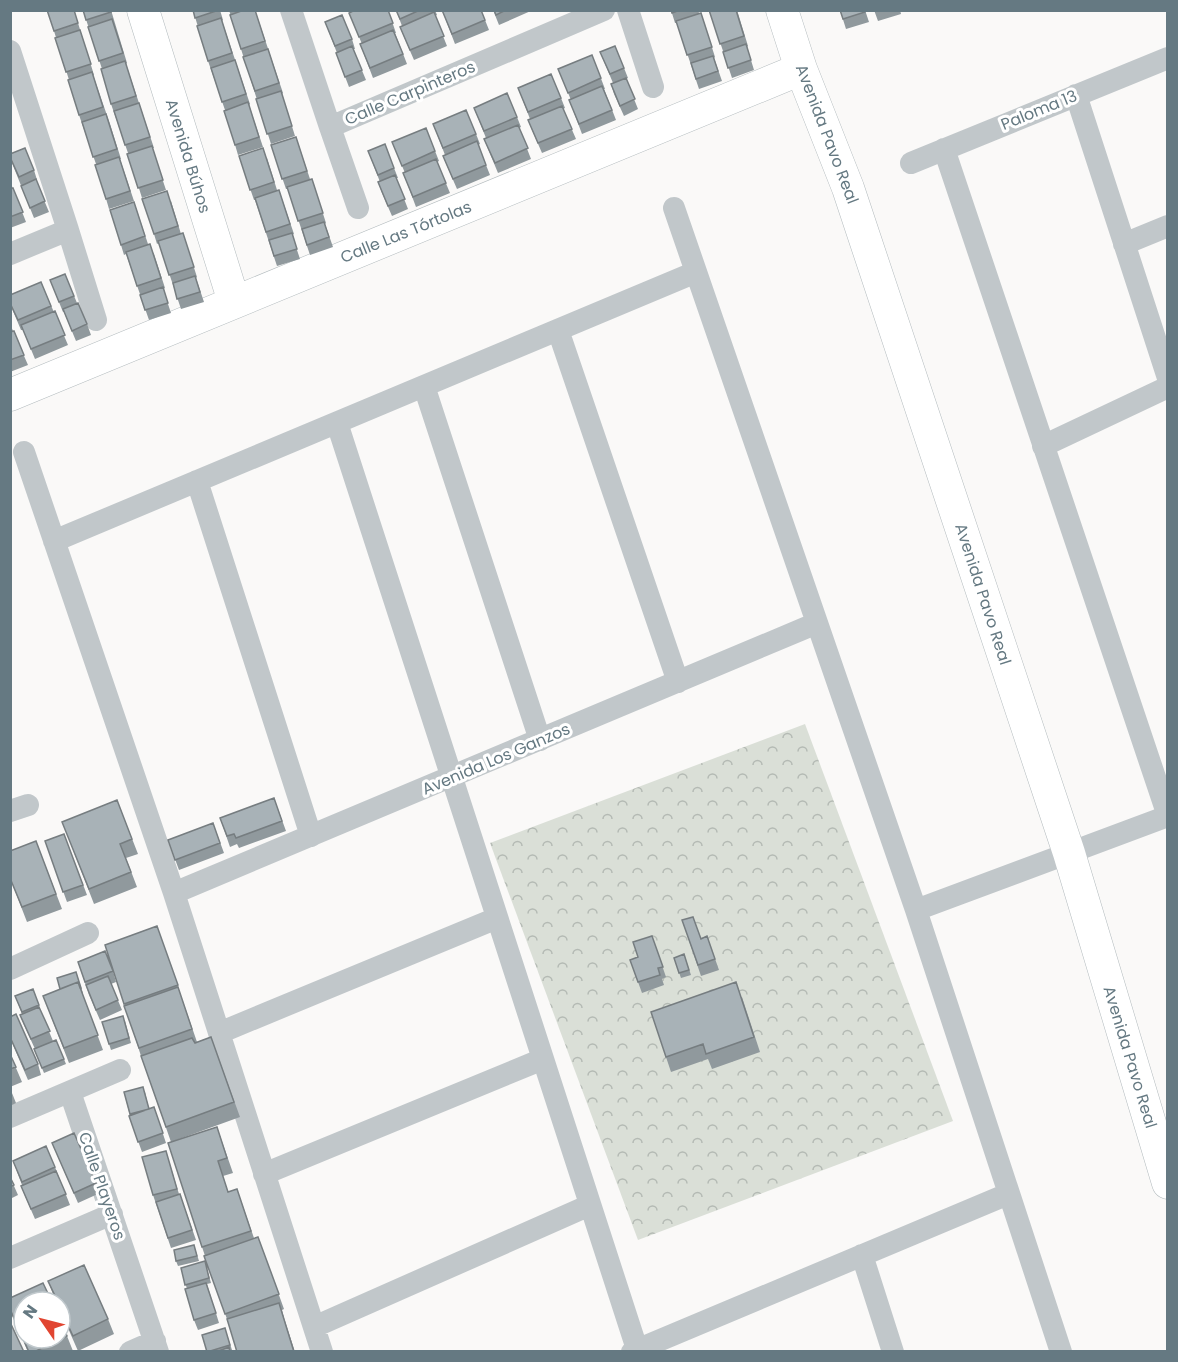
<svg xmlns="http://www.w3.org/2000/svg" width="1178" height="1362" font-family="Poppins,sans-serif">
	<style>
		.park { fill: url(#park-crowns) }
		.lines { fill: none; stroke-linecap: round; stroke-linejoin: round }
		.secondary-casing { stroke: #b3bbbe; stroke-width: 33 }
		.street { stroke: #c1c7ca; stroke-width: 22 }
		.secondary { stroke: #fff; stroke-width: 32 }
		.wall { fill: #90999d }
		.shaded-wall { fill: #767d80 }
		.building { fill: #a8b2b7; stroke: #767d80; stroke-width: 1.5 }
		.labels { text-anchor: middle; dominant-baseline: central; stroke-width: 6; stroke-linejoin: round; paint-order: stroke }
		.street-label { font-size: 16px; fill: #657982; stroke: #fff }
	</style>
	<defs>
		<pattern id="park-crowns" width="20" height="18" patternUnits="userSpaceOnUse" patternTransform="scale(1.5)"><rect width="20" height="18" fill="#dadfd7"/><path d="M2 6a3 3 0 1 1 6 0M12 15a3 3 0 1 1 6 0" fill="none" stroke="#b4bab4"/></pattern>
	</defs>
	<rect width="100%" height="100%" fill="#faf9f8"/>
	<path class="park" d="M805,724L953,1121L638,1240L490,843Z"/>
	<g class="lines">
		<defs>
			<path id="secondary" d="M143,10L234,302
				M782,10L801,69L848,188L1069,853L1168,1183
				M10,395L801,69"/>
		</defs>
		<use href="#secondary" class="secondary-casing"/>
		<path class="street" d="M291,10L330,127L604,10
			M628,10L653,87
			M10,51L68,230L10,254
			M1076,95L1168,378
			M330,127L358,208
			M911,163L1168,58
			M674,208L916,910L1061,1352
			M68,230L96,320
			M1124,244L1168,226
			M558,330L678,682
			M424,386L540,740
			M337,423L637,1349
			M1043,446L1168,387
			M24,452L174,893L322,1352
			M197,481L311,836
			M54,541L696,272
			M10,811L28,805
			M174,893L817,623
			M916,910L1168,816L944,149
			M10,969L88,933
			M219,1033L497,918
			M70,1092L158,1352
			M10,1117L120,1070
			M264,1174L543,1059
			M862,1255L893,1352
			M10,1258L112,1214
			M314,1327L590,1205
			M130,1352L155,1341
			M632,1352L1008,1194"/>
		<use href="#secondary" class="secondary"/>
	</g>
	<path class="wall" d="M74,10L94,75H93L110,124L121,159H120L134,201L109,209L96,164L79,115L69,80L54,31Z
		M83,10H111L127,63L126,64L154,148H152L166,190L142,198L128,153L111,104L102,69Z
		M193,10H220L223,20L222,21L250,104L249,105L263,147L238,155L225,110L208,61Z
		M229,10H255L283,93L282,94L295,136L271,144L241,49Z
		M388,10L396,33H395L407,64L373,78L360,44H362L349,13Z
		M396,10H435L437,15L435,16L447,46L414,60L404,37L400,27L402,26Z
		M442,10H481L489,30L455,44Z
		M493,10H533L499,25Z
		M671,10H698L699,13H701L715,57L714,58L722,81L699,89L677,23H675Z
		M707,10H737L748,46L747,47L754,70L732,78L710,12H708Z
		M840,10H865L869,22L846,29Z
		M874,10H900L901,14L878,21Z
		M325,22L352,39L355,49H353L366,80L349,87L336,53H337Z
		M600,52L624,68L628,78L626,79L638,109L624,116L614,94L611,84L613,83Z
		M592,55L605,89H604L616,120L582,134L573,110L569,100H571L558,69Z
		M518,88L561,98L565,108L563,109L576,139L542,153L532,130L528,120L530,119Z
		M474,108L517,117L521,127L519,128L531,159L498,173L488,149L484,139L486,138Z
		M433,124L476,134L480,144L478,145L490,175L457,189L447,166L443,156L445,155Z
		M296,137L310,179L315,189L326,223L325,224L333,247L310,255L288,189H286L271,145Z
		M392,142L435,151L439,161L437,162L450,193L416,207L407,183L403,173H405Z
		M368,151L394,168L398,178H396L408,209L392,216L382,193L378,182H380Z
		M239,156L267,158L277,190H279L294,234L292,235L300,259L277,266L255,200H254Z
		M10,158L34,170L37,180L36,181L49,212L34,218Z
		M10,181L26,222L10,228Z
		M171,201L181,234L186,243L197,277L196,278L204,302L181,309L159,243L157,244L154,234Z
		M134,202L148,244L154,254L165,288L163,289L171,313L149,320L126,254L124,255L121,245Z
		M65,274L77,303L87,324L91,335L76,341L64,312H63L50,280Z
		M41,282L68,345L35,359L23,330H21L10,304Z
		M10,324L28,365L10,372Z
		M274,798L286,831L239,848L237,844L230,847L220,818Z
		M117,800L138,854L126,858L137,887L94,904L68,837Z
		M213,823L224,853L179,870L168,840Z
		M64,834L87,895L67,902L45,841Z
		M36,841L62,909L27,922L10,878Z
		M682,920L701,938L707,936L719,970L701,976Z
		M157,926L197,1042L211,1037L240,1117L171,1142L141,1056L105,945Z
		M652,936L666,977L662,979L664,985L642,993L630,960L638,957Z
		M684,954L691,975L681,978L674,958Z
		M78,962L113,971L116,982L111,984L122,1010L100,1020L89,995Z
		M76,972L83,993L82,994L103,1050L69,1063L43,996L60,989Z
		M33,989L40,1010L53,1041L56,1040L66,1064L44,1073L34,1049H35L24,1025L20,1015L22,1014L15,996Z
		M742,997L760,1052L712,1069L708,1059L671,1072L666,1057Z
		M10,1017L38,1064L41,1075L28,1080L10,1038Z
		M125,1021L131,1043L111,1050L102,1022Z
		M10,1054L22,1082L10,1087Z
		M10,1088L16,1103L10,1106Z
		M124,1092H145L149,1109L154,1107L166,1143L142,1152L129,1116H130Z
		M217,1127L233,1173L223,1176L228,1192L237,1189L254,1238L258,1237L284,1309L282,1310L284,1318L227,1319L204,1256H205L168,1143Z
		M52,1143L96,1183L100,1193L78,1203Z
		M166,1151L179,1194H180L196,1240L171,1248L153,1195Z
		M13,1161L55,1167L70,1205L35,1219L25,1196L21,1186L22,1185Z
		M10,1177L18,1195L10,1199Z
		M194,1245L199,1261L178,1266L176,1261Z
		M205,1261L211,1283L207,1284L219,1323L198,1330L194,1320L187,1289L181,1268Z
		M48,1281L108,1319L114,1334L78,1351L60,1310V1302H56Z
		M10,1298L67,1336L73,1351L28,1352L10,1311Z
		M225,1328L232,1350L230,1351L231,1352H207Z"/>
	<path class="shaded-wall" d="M279,1303L284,1318L295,1352H294Z"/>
	<path class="building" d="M47,10H74L78,23L54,31Z
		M83,10H110L111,12L86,20Z
		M193,10H219L195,18Z
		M244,10H255L265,41L241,49L230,15Z
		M355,10H388L393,23L359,37L349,13Z
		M396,10H420L400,19Z
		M442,10H481L485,20L452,34Z
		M494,10H506L496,15Z
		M671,10H680L672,13Z
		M709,10H736L744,36L720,44Z
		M840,10H865V12L843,19Z
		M434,12L444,36L410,50L400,27Z
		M701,13L712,47L687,55L676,21Z
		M342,15L352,39L335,46L325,22Z
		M221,18L232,53L208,61L197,26Z
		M112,19L123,53L99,61L88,27Z
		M80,30L91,64L66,72L55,38Z
		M393,30L403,54L370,68L360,44Z
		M746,44L751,60L728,68L723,52Z
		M352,46L362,70L345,77L336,53Z
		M615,46L624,68L610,74L600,52Z
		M268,49L279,83L255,91L243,57Z
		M592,55L601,78L568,93L558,69Z
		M713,56L718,71L696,79L691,63Z
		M235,60L246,94L222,102L211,68Z
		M125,61L136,96L111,104L101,69Z
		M92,72L103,107L79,115L68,80Z
		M551,74L561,98L528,112L518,88Z
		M626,78L635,99L620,106L611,84Z
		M602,86L612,110L579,124L569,100Z
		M281,91L292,126L267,134L256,99Z
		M507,93L517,117L484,131L474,108Z
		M248,102L259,137L235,145L224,111Z
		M139,103L150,137L125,145L114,111Z
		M562,106L572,129L538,143L528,120Z
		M466,110L476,134L443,148L433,124Z
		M106,114L117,149L93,157L82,122Z
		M518,125L528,148L495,163L484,139Z
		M426,128L435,151L402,166L392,142Z
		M296,137L307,171L282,179L271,145Z
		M477,141L486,165L453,179L443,156Z
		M385,144L394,168L378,175L368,151Z
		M152,146L163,180L138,188L127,154Z
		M25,148L34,170L19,177L10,157V154Z
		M263,148L274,182L250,190L239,156Z
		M119,157L130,191L106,199L95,165Z
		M436,159L446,183L413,197L403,173Z
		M395,175L405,199L388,206L378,182Z
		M36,179L45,201L30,208L21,186Z
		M312,179L323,213L298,221L287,187Z
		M13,188L23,212L10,217V189Z
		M279,190L290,224L266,232L255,198Z
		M167,191L178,226L154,234L142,199Z
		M134,202L145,236L121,245L110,210Z
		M324,222L329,237L307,245L302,229Z
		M183,233L194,267L169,275L158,241Z
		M292,233L297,249L274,256L269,240Z
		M150,244L161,278L137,286L126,252Z
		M65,274L74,296L59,302L50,280Z
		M195,276L200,292L177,299L173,283Z
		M41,282L51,306L18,320L10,303V295Z
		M163,287L168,303L145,310L140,295Z
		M78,303L87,324L72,331L63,309Z
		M55,311L65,335L31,349L21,325Z
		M14,331L24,355L10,360V332Z
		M274,798L282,821L236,838L234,834L227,836L220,818Z
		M117,800L132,839L120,844L131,872L89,889L62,822Z
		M213,823L220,843L175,860L168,840Z
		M64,834L83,885L63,892L45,841Z
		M36,841L56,894L22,907L10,878V851Z
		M693,917L701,939L707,936L715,959L698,965L682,920Z
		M157,926L178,985L124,1004L105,945Z
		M652,936L663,967L658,968L660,975L638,982L630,960L638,957L633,942Z
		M105,951L113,971L85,982L78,962Z
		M684,954L689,970L679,973L674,958Z
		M76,972L81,988H80L78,982L60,989L57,978Z
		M108,976L118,1000L96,1010L86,985Z
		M78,982L98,1035L64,1048L43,996Z
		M736,982L754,1037L706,1054L703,1044L666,1057L651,1012Z
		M178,987L192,1029L139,1048L124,1006Z
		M33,989L39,1005L22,1012L15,996Z
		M39,1007L50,1031L31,1039L20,1015Z
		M16,1014L38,1064L25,1070L10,1037V1017Z
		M123,1016L129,1038L109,1044L102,1022Z
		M211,1037L234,1102L166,1127L141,1056L192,1038L195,1043Z
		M56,1040L64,1059L42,1068L34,1049Z
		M10,1054L16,1067L10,1069Z
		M143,1087L149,1109L130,1114L124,1092Z
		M154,1107L163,1133L138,1142L129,1116Z
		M217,1127L227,1158L218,1161L228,1192L237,1189L251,1231L202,1247L168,1143Z
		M74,1133L96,1183L74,1193L52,1143Z
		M46,1146L55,1167L22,1182L13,1161Z
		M166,1151L177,1189L153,1195L142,1157Z
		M56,1171L66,1194L31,1209L21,1186Z
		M10,1177L14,1185L10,1187Z
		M180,1194L192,1230L168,1238L156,1202Z
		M258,1237L279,1294L225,1314L204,1256Z
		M194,1245L197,1256L176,1261L174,1250Z
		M205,1261L209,1278L185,1285L181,1268Z
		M84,1265L108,1319L73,1336L60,1308V1302H58L48,1281Z
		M43,1283L52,1302H24V1338H60V1321L67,1336L34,1352H29L10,1309V1298Z
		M206,1283L216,1313L194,1320L185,1289Z
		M279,1303L294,1352H237L227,1319Z
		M10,1322L24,1352H10Z
		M225,1328L230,1345L207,1352L202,1335Z
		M229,1347L230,1352H216Z"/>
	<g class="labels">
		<g class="street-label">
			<text transform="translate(410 93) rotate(-23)">Calle Carpinteros</text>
			<text transform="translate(1039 110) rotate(-22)">Paloma 13</text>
			<text transform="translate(827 134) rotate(69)">Avenida Pavo Real</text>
			<text transform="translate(188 156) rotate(73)">Avenida Búhos</text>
			<text transform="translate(406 232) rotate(-22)">Calle Las Tórtolas</text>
			<text transform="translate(983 594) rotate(72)">Avenida Pavo Real</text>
			<text transform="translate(496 759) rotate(-23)">Avenida Los Ganzos</text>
			<text transform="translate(1130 1057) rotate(73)">Avenida Pavo Real</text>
			<text transform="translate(102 1186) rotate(71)">Calle Playeros</text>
		</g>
	</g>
	<rect width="1178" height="1362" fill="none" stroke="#657982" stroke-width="24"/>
	<g transform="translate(42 1320) rotate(305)"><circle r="28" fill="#ffffff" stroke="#c1c9cd" stroke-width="1.5"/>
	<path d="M0-4.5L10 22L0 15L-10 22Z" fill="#e14531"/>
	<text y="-9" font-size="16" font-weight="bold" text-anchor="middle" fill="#657982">N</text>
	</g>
</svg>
